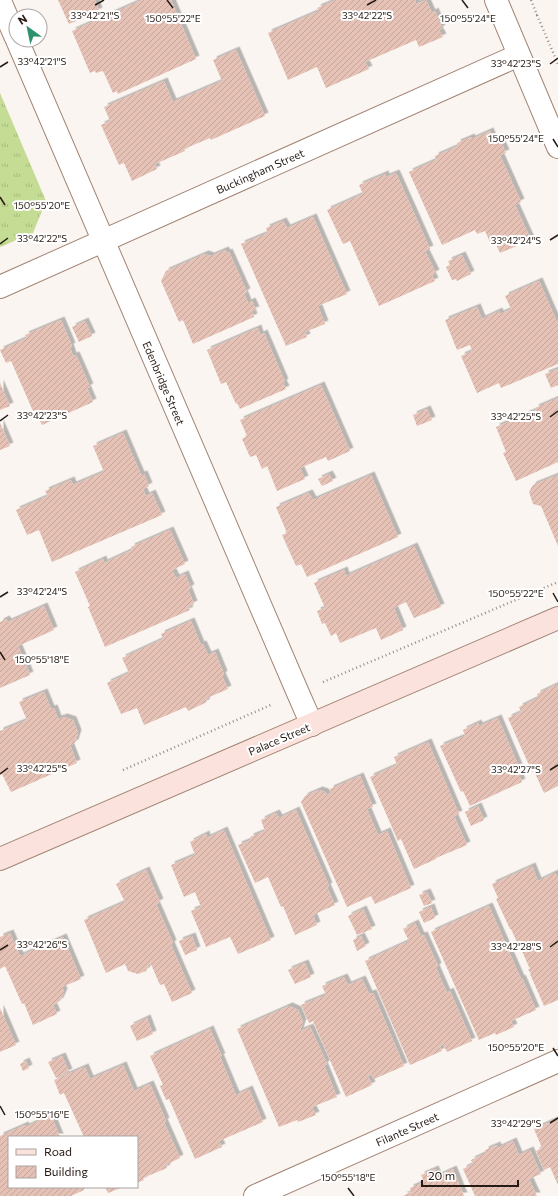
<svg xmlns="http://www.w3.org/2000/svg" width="558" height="1196" font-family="Commissioner,sans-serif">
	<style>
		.grass { fill: url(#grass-tufts) }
		.building { fill: url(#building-hatch); filter: url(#shadow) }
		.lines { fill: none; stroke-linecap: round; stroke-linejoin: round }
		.street-casing { stroke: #a28574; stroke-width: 24 }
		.secondary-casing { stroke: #a28574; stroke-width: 24 }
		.path { stroke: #958c87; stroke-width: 2.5; stroke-dasharray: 1 3; stroke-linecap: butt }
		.street { stroke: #fff; stroke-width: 22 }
		.secondary { stroke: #fce2dd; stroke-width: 22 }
		.ticks { fill: none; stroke: #271b15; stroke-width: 1.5 }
		.labels { text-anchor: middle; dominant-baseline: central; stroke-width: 4; stroke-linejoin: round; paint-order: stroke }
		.street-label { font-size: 11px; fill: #271b15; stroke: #fff }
		.ticks-label { font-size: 10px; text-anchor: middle; fill: #271b15; stroke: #fff; stroke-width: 4; stroke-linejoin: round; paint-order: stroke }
	</style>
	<defs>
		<pattern id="grass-tufts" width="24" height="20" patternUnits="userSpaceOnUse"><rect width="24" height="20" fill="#c4dc93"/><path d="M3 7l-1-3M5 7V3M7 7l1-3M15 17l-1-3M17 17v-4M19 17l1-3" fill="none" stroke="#a8bc7e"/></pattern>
		<pattern id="building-hatch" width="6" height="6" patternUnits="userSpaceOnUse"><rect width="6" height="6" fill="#e5c2b5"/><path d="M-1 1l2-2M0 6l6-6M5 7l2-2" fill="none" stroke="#c4a69b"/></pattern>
		<filter id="shadow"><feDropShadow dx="3.5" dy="-3.5" stdDeviation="0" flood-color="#0004"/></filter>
	</defs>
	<rect width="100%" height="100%" fill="#fbf5f1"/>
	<path class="grass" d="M0,93L46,201L33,233L0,247Z"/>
	<path class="building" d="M58,0H95L99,11L69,24Z
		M142,0H171L196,59L118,94L117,91L113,93L103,71L96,73L95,71L90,73L72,31Z
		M336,0H415L416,4L426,0L432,13L435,11L442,28L439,30L443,37L419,47L416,40L365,62L369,69L326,88L317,67L288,80L268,33L319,11L317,8Z
		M236,50L265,116L211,140L210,138L184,149L185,151L155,164L157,169L132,181L124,163L119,165L101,125L110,121L104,107L164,81L173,102L222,81L213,60Z
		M490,131L494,141L499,138L506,153L500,155L521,202L515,205L531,240L500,253L494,240L490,242L485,231L477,234L475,230L442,245L409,172L436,160L435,156L458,146L457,143L471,137L472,139Z
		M396,173L430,249L425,251L436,273L432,275L435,281L379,306L350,241L343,244L327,210L363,194L359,185L385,174L386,177Z
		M313,217L347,294L318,306L325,324L305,332L307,337L286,346L241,244L268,233L266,228L283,221L287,228Z
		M225,250L227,253L229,252L247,292L244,293L248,303L252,301L256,310L252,311L254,317L193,344L183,320L179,322L161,281L166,271L205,254L211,256Z
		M462,255L471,274L457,281L456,279L452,280L446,267L450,265L448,261Z
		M539,281L557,322L558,321V364L501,388L499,383L477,393L461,356L472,351L470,345L457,350L445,320L477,307L482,319L499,311L500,314L511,309L505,296Z
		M61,320L72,346L70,347L73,356L76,355L90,387L87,388L93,402L42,425L35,410L33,411L11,361L6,363L0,350L27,338L25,335Z
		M85,321L92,336L79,342L72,327Z
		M258,328L260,335L264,333L285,382L283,383L286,389L240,409L237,403L236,404L226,382L221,384L207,350Z
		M558,369V385L551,388L545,374Z
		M0,383L10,406L0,410Z
		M321,385L350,451L328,461L326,457L300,468L305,479L277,491L267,466L262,469L256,455L250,457L242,439L247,436L240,420Z
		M558,398V462L516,481L503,453L506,452L496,427L536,410L535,408Z
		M427,409L432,420L417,426L413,415Z
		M0,423L10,446L0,450Z
		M123,433L141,475L144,474L149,486L143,489L146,496L152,493L162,515L52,562L39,530L27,535L16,510L48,496L45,491L71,480L73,485L104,472L93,446Z
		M329,474L333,481L322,486L318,479Z
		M371,475L398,537L307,577L301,564L296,566L282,535L287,533L276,507L309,493L313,500Z
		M558,475V546L541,506L533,504L529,492L533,485Z
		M170,530L185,564L172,570L176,578L185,574L191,588L188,589L194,604L188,607L190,610L105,647L88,607L90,606L75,572L103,559L104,563L132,550L131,547Z
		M414,546L441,607L414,618L406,602L394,608L403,630L381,640L376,628L340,643L336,633L331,636L325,623L322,624L317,611L325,608L314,583L344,570L346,576Z
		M44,606L54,630L18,646L30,675L0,688V622L6,619L8,622Z
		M191,621L201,645L203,644L208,655L215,652L224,674L222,676L228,689L205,699L207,702L188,711L186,707L144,725L137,708L121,714L107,683L129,673L122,658L163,639L161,634Z
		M558,684V786L544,793L534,771L532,772L508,718L521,712L519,707L538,698L537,694Z
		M44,692L51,709L54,708L58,719L64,717L73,720L78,733L75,743L70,745L77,763L11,792L2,774L0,775V731L27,720L19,702Z
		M498,718L519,767L516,768L522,782L470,806L463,791L461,792L440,746L465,736L463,730L478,723L479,726Z
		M428,742L459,814L454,816L467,845L436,858V859L414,869L401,839L398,841L370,777L397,765L394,757Z
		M360,776L373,807L367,809L378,835L387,831L411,888L375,904L371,896L347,907L301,802L305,796L319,790L325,792L327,795L331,793L330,789Z
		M478,806L484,820L471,826L465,812Z
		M296,810L329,886L327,887L335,905L313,915L317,925L295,935L283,906L281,907L268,877L255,883L238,845L251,840L250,837L265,831L261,820L276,813L279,818Z
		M224,830L271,940L238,954L230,937L206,947L191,911L201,907L195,892L184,897L171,865L195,855L190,842L206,834L207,838Z
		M532,866L538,881L555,873L558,879V1000L544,1006L530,974H531L528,969H530L521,949H520L511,929H510L496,899L498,898L492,884Z
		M146,870L160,902L156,904L173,943L171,945L192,993L172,1002L164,984L160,985L150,962L146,971L138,974L128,971L125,964L106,973L84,920L125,902L116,884Z
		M427,892L432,903L424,906L419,895Z
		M489,906L521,979L522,978L536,1010L511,1021L514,1027L496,1035L495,1033L479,1040L431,932Z
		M431,907L435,918L424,923L419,912Z
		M363,909L372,929L357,935L348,916Z
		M415,923L421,936L424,935L438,966L436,968L447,993L450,991L472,1041L447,1052L443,1044L440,1046L442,1051L410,1065L365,961L409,941L403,929Z
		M10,933L20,956L63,937L81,979L62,987L64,992L60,1001L53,1005L57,1014L33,1025L24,1003L22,1004L5,966L0,969V937Z
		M192,936L197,950L185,955L179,941Z
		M361,936L366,946L357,951L353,940Z
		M305,963L311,977L295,984L288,970Z
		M344,977L348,985L362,979L369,994L373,993L404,1066L374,1079L371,1074L368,1076L372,1085L346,1097L313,1021L309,1023L301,1005L326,995L322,986Z
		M289,1006L298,1010L303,1022L300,1031L310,1027L327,1064L324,1065L337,1097L312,1107L316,1115L298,1122L297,1120L279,1127L237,1029Z
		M0,1008L16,1045L0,1052Z
		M147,1018L153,1034L137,1041L130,1026Z
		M210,1029L222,1057H220L236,1095L249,1089L263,1122L219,1141L222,1147L195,1159L169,1099L166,1100L160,1086L163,1085L150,1056Z
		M62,1056L69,1072L56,1078L48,1062Z
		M26,1061L29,1068L23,1071L20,1064Z
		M123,1065L134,1091L150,1084L166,1121L164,1122L180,1158L166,1165L167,1168L143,1178L144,1180L137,1183V1137H84L64,1093L60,1095L54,1080L85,1067L90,1079Z
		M51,1115L60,1137H9V1187H87L84,1188V1190L71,1196H0V1136L25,1125L26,1127Z
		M557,1119L558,1122V1185L550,1167L544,1170L536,1151L542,1148L534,1129Z
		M513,1141L519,1155L530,1150L541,1174L529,1179L537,1196H475L463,1169L473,1164L471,1160L486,1153L485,1150L497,1145L498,1148Z
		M435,1169L438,1176L453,1169L464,1196H403L411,1192L410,1188L424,1182L421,1175Z
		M105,1187H123L108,1193Z"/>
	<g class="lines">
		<defs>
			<path id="street" d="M496,0L558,147
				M0,1L16,38
				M17,40L298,693L312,725
				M0,287L519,55
				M255,1196L558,1061"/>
			<path id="secondary" d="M0,859L558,618"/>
		</defs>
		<use href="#street" class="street-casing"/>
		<use href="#secondary" class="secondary-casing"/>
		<path class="path" d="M531,0L537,15H536
			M537,15L558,64
			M323,682L558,582
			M123,770L273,704"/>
		<use href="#street" class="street"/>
		<use href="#secondary" class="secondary"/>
	</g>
	<path class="ticks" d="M167,0L173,8M462,0L468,8M95,5L104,0M367,5L376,0M550,64L558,58M0,67L8,62M553,139L558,147M0,197L5,205M550,240L558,235M0,244L8,238M550,417L558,411M0,421L8,415M553,593L558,602M0,597L8,592M0,652L5,660M550,770L558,765M0,774L8,768M550,947L558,941M0,950L8,945M553,1048L558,1056M0,1106L5,1115M550,1123L558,1118M348,1188L354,1196"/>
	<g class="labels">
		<g class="street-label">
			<text transform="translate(260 171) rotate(-24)">Buckingham Street</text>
			<text transform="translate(164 383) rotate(67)">Edenbridge Street</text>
			<text transform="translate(279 739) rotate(-23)">Palace Street</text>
			<text transform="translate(407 1129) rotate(-24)">Filante Street</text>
		</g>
	</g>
	<g class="ticks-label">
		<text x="95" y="19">33°42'21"S</text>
		<text x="367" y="19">33°42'22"S</text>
		<text x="173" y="22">150°55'22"E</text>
		<text x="468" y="22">150°55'24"E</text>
		<text x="42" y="65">33°42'21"S</text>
		<text x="516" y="67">33°42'23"S</text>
		<text x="516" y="142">150°55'24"E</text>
		<text x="42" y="209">150°55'20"E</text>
		<text x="42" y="242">33°42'22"S</text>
		<text x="516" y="244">33°42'24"S</text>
		<text x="42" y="419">33°42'23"S</text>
		<text x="516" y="420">33°42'25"S</text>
		<text x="42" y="595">33°42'24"S</text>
		<text x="516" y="597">150°55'22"E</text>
		<text x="42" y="663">150°55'18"E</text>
		<text x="42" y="772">33°42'25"S</text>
		<text x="516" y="773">33°42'27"S</text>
		<text x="42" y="948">33°42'26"S</text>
		<text x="516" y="950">33°42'28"S</text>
		<text x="516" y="1051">150°55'20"E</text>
		<text x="42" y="1118">150°55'16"E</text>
		<text x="516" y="1127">33°42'29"S</text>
		<text x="348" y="1181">150°55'18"E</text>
	</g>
	<rect x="8" y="1136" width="130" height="52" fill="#ffffff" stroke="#a9a4a1"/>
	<rect x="16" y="1149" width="20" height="6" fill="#fce2dd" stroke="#a9a4a1"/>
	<text x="44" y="1156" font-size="12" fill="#271b15">Road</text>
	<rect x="16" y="1166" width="20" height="12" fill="url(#building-hatch)" stroke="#a9a4a1"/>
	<text x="44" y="1176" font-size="12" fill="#271b15">Building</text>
	<g transform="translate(28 28) rotate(327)"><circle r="19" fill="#ffffff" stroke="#a9a4a1"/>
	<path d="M0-3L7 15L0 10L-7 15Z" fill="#30926d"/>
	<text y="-6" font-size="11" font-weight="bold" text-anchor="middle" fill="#271b15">N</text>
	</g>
	<path d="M422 1180v6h96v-6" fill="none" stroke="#271b15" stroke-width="2"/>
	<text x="428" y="1180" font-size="12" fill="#271b15" stroke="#ffffff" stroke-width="3" paint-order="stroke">20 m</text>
</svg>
